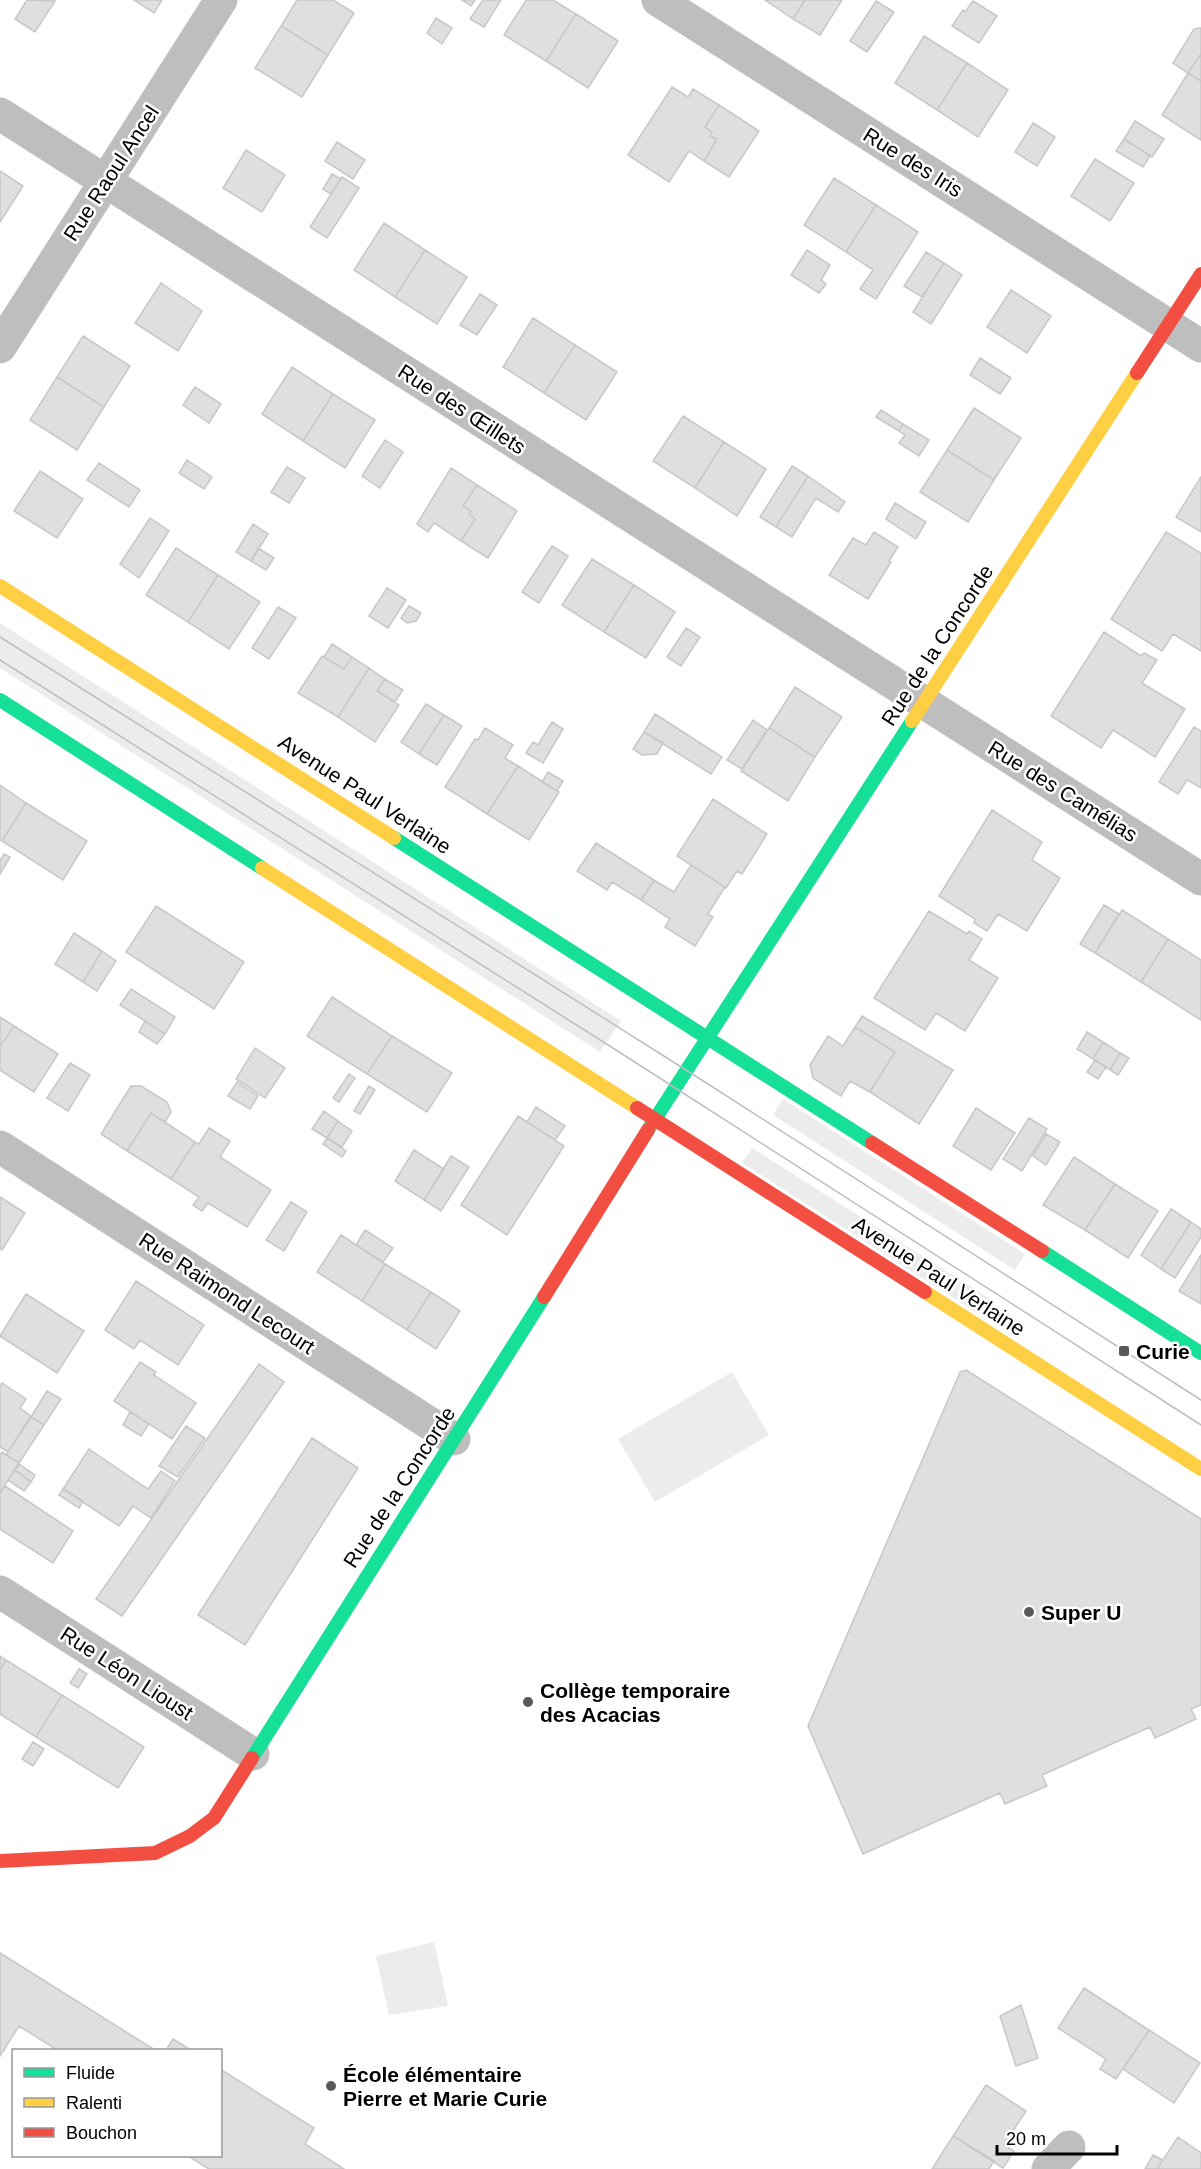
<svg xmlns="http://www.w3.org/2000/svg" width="1201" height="2169" font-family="Arial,sans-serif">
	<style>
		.green { fill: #ececec }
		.building { fill: #dfdfdf; stroke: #c7c7c7; stroke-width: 1.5 }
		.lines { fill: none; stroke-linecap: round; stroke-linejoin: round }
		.street { stroke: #bebebe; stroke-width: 33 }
		.fast { stroke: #16e098; stroke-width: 14 }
		.slow { stroke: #ffcf43; stroke-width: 14 }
		.jam { stroke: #f24e42; stroke-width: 14 }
		.tram { stroke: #bebebe; stroke-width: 1.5 }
		.poi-dot { fill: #595959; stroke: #fff; stroke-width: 2 }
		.labels { text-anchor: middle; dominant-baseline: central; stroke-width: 5; stroke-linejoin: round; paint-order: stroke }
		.street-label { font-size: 21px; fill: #000; stroke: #fff }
		.poi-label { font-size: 21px; font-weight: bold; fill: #000; stroke: #fff; text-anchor: start }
	</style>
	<rect width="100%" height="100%" fill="#fff"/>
	<path class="green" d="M0,623L621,1021L600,1052L0,668Z
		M783,1099L1025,1254L1015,1270L773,1115Z
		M752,1148L995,1302L985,1318L742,1163Z
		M732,1372L769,1435L655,1502L618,1439Z
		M434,1942L448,2006L389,2015L376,1956Z"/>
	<path class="building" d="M27,0L55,1L35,32L15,19Z
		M134,0H162L154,13Z
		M297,0H333L354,13L328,55L281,26Z
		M462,0H475L471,6Z
		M483,0H501L484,27L470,19Z
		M526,0H553L576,14L546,61L504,35Z
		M765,0H805L793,19Z
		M805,0H842L820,35L793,19Z
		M876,1L894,12L867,52L850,41Z
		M973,1L997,16L979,43L952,26L963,10L965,12Z
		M576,14L618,41L588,88L546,61Z
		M436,18L452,28L442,44L427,33Z
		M281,26L328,55L302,97L255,68Z
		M1201,28V54L1188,73L1173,63L1194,29Z
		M924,36L967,63L937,110L895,83Z
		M1201,54V81L1188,73Z
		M967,63L1008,90L978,137L937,110Z
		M1188,73L1201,81V140L1162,115Z
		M672,87L688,97L693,89L719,105L705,127L712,132L710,136L717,139L704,161L689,151L669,182L628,155Z
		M719,105L759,131L729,177L704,161L717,139L710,136L712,132L705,127Z
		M1135,121L1164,139L1152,157L1124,139Z
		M1033,123L1055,137L1037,166L1015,152Z
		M1124,139L1150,156L1143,167L1116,151Z
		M337,142L365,160L353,179L325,161Z
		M246,150L285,175L262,212L223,188Z
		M1095,159L1134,183L1110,221L1071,196Z
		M0,171L23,186L0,222Z
		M332,174L341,179L331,194L323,189Z
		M342,177L359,188L327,238L310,227Z
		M834,178L876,205L846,252L804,225Z
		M876,205L918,232L876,299L860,289L873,270L846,252Z
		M384,223L425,250L395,297L354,270Z
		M425,250L467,277L437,324L395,297Z
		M807,250L830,265L821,280L826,284L819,293L791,275Z
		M926,252L944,263L922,297L904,286Z
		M944,263L962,275L931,324L913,312Z
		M161,283L202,311L178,351L135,323Z
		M1011,290L1051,316L1027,353L987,327Z
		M480,294L497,305L477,335L460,325Z
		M533,318L575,345L544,393L503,367Z
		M83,336L130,366L104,407L57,377Z
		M575,345L617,372L586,420L544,393Z
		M980,358L1011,378L1000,394L970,375Z
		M292,367L333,394L303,441L262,414Z
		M57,377L104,407L77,450L30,420Z
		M195,387L221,404L209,423L183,405Z
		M333,394L375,420L345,468L303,441Z
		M974,408L1021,438L994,480L947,450Z
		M881,410L903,424L899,431L876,417Z
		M683,416L724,442L695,488L653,461Z
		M903,424L929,440L919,456L899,443L905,435L899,431Z
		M385,440L403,452L380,488L362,476Z
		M724,442L766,469L737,516L695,488Z
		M947,450L994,480L968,522L920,492Z
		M187,460L212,477L204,489L179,473Z
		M99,463L140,490L129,507L87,480Z
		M792,466L808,476L776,527L760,517Z
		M287,467L305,478L289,503L271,492Z
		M451,468L477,485L463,506L471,511L469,514L475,519L461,541L434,523L428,532L417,524Z
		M40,471L83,499L57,538L14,511Z
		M808,476L845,502L838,512L816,498L792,537L776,527Z
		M1201,477V532L1176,517Z
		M477,485L517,511L488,558L461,541L475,519L469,514L471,511L463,506Z
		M895,503L926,522L916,539L886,519Z
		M150,518L169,531L139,578L120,564Z
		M253,524L268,534L251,561L236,552Z
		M874,532L898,547L889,561L891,562L868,599L829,575L853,538L866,545Z
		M1166,532L1201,553V651L1173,634L1162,651L1111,619Z
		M552,546L568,556L539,603L522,592Z
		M176,548L218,575L188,622L146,595Z
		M258,548L274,558L266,570L251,561Z
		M592,559L634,585L604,632L562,605Z
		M218,575L260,602L229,649L188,622Z
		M634,585L675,612L646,658L604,632Z
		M387,588L406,600L388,628L369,616Z
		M409,606L421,613L416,621L407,623L401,618Z
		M278,607L296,618L269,659L252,648Z
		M686,628L700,637L681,666L667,657Z
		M1104,632L1141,656L1144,653L1157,660L1142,683L1185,709L1155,757L1113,730L1101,748L1051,716Z
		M332,644L352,657L344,669L324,657Z
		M322,656L344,669L352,657L369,668L338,717L298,693Z
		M369,668L385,679L377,691L399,705L375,742L338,717Z
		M385,679L403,690L395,702L377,691Z
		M795,687L842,717L815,757L769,728Z
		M426,704L444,715L419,754L401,742Z
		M655,714L722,757L711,774L644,732Z
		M444,715L462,726L437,765L419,754Z
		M753,720L767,730L742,769L727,760Z
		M552,722L563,729L543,763L526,753L533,742L538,745Z
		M1194,727L1201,731V788L1187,780L1178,794L1159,782Z
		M485,728L513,745L505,758L518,766L487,814L445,787L475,739L478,740Z
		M769,728L815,757L788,801L741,771Z
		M644,732L663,743L657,754L642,755L633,749Z
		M518,766L559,792L529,840L487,814Z
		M548,772L563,781L557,791L542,782Z
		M0,785L26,803L2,841L0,840Z
		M713,799L767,834L742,874L737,871L726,888L677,856Z
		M26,803L87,841L63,880L2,841Z
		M992,810L1042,842L1032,860L1060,878L1027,931L998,914L987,931L974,923L975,919L939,896Z
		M596,843L654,880L641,900L612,882L607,890L577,871Z
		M4,854L10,857L0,874V861Z
		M691,865L725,887L708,914L713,917L695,946L665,927L670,919L641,900L654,880L674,892Z
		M1104,905L1119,914L1095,953L1080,944Z
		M156,906L244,962L214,1009L126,952Z
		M1122,910L1168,939L1141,982L1095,953Z
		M929,911L967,934L969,931L982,939L969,960L998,978L965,1031L936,1013L925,1030L874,998Z
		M74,933L102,951L83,982L55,964Z
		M1168,939L1201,960V1020L1141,982Z
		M102,951L116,961L97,991L83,982Z
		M131,989L175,1017L165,1034L120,1005Z
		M332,997L392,1036L367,1074L307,1036Z
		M862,1016L953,1070L919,1124L870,1092L895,1052L855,1027Z
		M0,1017L14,1026L0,1047Z
		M145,1021L165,1034L157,1044L139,1032Z
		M14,1026L58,1054L34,1092L0,1070V1047Z
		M855,1027L895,1052L870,1092L850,1081L841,1096L813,1078L810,1065L828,1036L843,1046Z
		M1087,1032L1103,1042L1093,1059L1077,1049Z
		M392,1036L452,1073L427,1112L367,1074Z
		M1103,1042L1120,1053L1110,1070L1093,1059Z
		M255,1048L285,1068L265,1098L236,1079Z
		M1120,1053L1129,1058L1118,1075L1110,1070Z
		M1095,1060L1106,1067L1098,1079L1087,1072Z
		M70,1063L90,1075L68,1111L47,1098Z
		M349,1074L355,1078L339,1102L333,1098Z
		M237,1082L258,1096L250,1109L228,1096Z
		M131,1086H141L167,1102L171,1112L165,1122L151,1113L127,1151L101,1134Z
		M369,1086L375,1090L360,1114L354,1111Z
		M536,1107L565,1126L555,1140L527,1122Z
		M976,1108L1015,1133L991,1170L953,1146Z
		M324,1111L338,1121L327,1138L312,1129Z
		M151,1113L195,1142L171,1179L127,1151Z
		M518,1116L564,1146L507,1235L461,1205Z
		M1029,1118L1047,1129L1022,1171L1003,1159Z
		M338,1121L352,1131L342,1147L327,1138Z
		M209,1128L230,1141L220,1157L271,1190L247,1227L208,1203L202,1211L193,1205L199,1197L171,1179L195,1142L199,1144Z
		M1046,1134L1060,1142L1046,1165L1033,1156Z
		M327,1138L346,1151L342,1157L323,1144Z
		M414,1150L444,1169L424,1200L395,1181Z
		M451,1156L469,1167L441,1211L424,1200Z
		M1074,1157L1115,1184L1085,1230L1043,1205Z
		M1115,1184L1158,1211L1128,1258L1085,1230Z
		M0,1197L25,1213L2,1250L0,1249Z
		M291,1202L307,1212L284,1251L266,1240Z
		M1171,1209L1191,1222L1161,1269L1141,1255Z
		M1191,1222L1201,1229V1237L1175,1278L1161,1269Z
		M365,1230L393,1248L383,1262L356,1245Z
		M341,1235L385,1264L362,1301L317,1272Z
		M1201,1255V1304L1179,1291Z
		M385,1264L431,1292L407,1330L362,1301Z
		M136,1281L204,1325L178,1365L140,1340L134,1349L105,1330Z
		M431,1292L460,1311L436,1349L407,1330Z
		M26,1294L84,1331L57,1373L0,1336Z
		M140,1362L156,1372L154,1375L196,1403L172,1439L114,1401Z
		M259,1364L284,1382L122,1616L96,1599Z
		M966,1370L1201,1519V1705L1191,1709L1196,1719L1155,1738L1150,1727L1042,1775L1047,1786L1005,1804L1000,1793L863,1854L808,1726L960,1372Z
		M2,1383L26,1399L20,1408L31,1416L8,1452L0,1447V1386Z
		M47,1391L61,1399L44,1425L31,1417Z
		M130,1412L149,1424L141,1436L123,1425Z
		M31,1417L44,1425L19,1463L6,1455Z
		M186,1426L205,1438L178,1477L159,1466Z
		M312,1438L358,1468L245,1645L198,1615Z
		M89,1449L148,1489L161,1471L175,1481L151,1518L133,1506L119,1526L63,1489Z
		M2,1452L19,1463L0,1493V1455Z
		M19,1464L35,1475L31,1482L15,1470Z
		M15,1470L31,1482L24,1491L8,1480Z
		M5,1486L73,1531L53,1563L0,1529V1493Z
		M63,1489L83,1501L79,1508L59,1495Z
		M0,1656L6,1660L0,1670Z
		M6,1660L62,1695L36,1737L0,1714V1670Z
		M79,1669L87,1674L78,1688L70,1683Z
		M62,1695L144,1747L118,1788L36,1737Z
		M33,1742L44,1749L33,1766L22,1759Z
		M0,1953L155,2050H57L19,2026L0,2056Z
		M1084,1988L1149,2030L1116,2079L1100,2069L1106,2059L1058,2028Z
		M1021,2005L1038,2058L1016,2066L1000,2016Z
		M1149,2030L1200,2063L1174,2103L1123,2069Z
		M173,2039L191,2050H166Z
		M220,2069L314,2128L305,2144L344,2169H209L188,2156H220Z
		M986,2085L1026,2111L1004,2145L1014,2151L1003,2168L953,2136Z
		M953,2136L994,2161L989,2169H932Z
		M1178,2137L1201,2153V2169H1157Z
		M1153,2155L1163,2160L1157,2169H1145Z"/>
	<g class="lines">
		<path class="street" d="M658,0L1201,346
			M0,114L1201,879
			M0,347L221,0
			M0,1147L454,1439
			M0,1592L253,1754
			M1048,2169L1069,2147"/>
		<path class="fast" d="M0,700L262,868
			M394,838L872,1143
			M648,1130L912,721
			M1042,1251L1201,1353
			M252,1758L544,1297"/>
		<path class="slow" d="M0,586L394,838
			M912,721L1137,373
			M262,868L637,1108
			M925,1292L1201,1469"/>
		<path class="jam" d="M1137,373L1201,274
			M637,1108L925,1292
			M872,1143L1042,1251
			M544,1297L648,1130
			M0,1861L155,1853L190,1836L214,1818L252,1758"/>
		<path class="tram" d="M0,637L686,1070L1201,1400
			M0,660L616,1050L1201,1425"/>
	</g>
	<g class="poi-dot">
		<rect x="1118" y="1345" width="12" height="12" rx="3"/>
		<circle cx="1029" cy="1612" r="6"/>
		<circle cx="528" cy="1702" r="6"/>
		<circle cx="331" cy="2086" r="6"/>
	</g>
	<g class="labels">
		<g class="street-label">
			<text transform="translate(913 162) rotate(32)">Rue des Iris</text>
			<text transform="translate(111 173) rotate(-57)">Rue Raoul Ancel</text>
			<text transform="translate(462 409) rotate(33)">Rue des Œillets</text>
			<text transform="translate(937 645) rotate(-57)">Rue de la Concorde</text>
			<text transform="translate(1063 791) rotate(32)">Rue des Camélias</text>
			<text transform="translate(365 794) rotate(33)">Avenue Paul Verlaine</text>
			<text transform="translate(939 1276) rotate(33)">Avenue Paul Verlaine</text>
			<text transform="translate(227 1293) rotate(33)">Rue Raimond Lecourt</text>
			<text transform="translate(399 1487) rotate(-57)">Rue de la Concorde</text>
			<text transform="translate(127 1673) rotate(33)">Rue Léon Lioust</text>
		</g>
		<g class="poi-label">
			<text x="1136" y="1351">Curie</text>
			<text x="1041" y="1612">Super U</text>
			<text x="540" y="1690">Collège temporaire<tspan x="540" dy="24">des Acacias</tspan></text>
			<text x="343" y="2074">École élémentaire<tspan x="343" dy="24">Pierre et Marie Curie</tspan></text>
		</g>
	</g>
	<rect x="12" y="2049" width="210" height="108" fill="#ffffff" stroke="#999999" stroke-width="1.5"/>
	<rect x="24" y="2068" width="30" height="9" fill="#16e098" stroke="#999999" stroke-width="1.5"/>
	<text x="66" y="2079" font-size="18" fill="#000000">Fluide</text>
	<rect x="24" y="2098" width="30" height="9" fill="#ffcf43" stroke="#999999" stroke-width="1.5"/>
	<text x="66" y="2109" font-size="18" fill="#000000">Ralenti</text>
	<rect x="24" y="2128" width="30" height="9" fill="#f24e42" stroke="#999999" stroke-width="1.5"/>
	<text x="66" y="2139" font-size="18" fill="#000000">Bouchon</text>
	<path d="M997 2145v9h120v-9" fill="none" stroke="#000000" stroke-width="3"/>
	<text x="1006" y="2145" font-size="18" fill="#000000" stroke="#ffffff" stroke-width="4.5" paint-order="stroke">20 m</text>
</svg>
